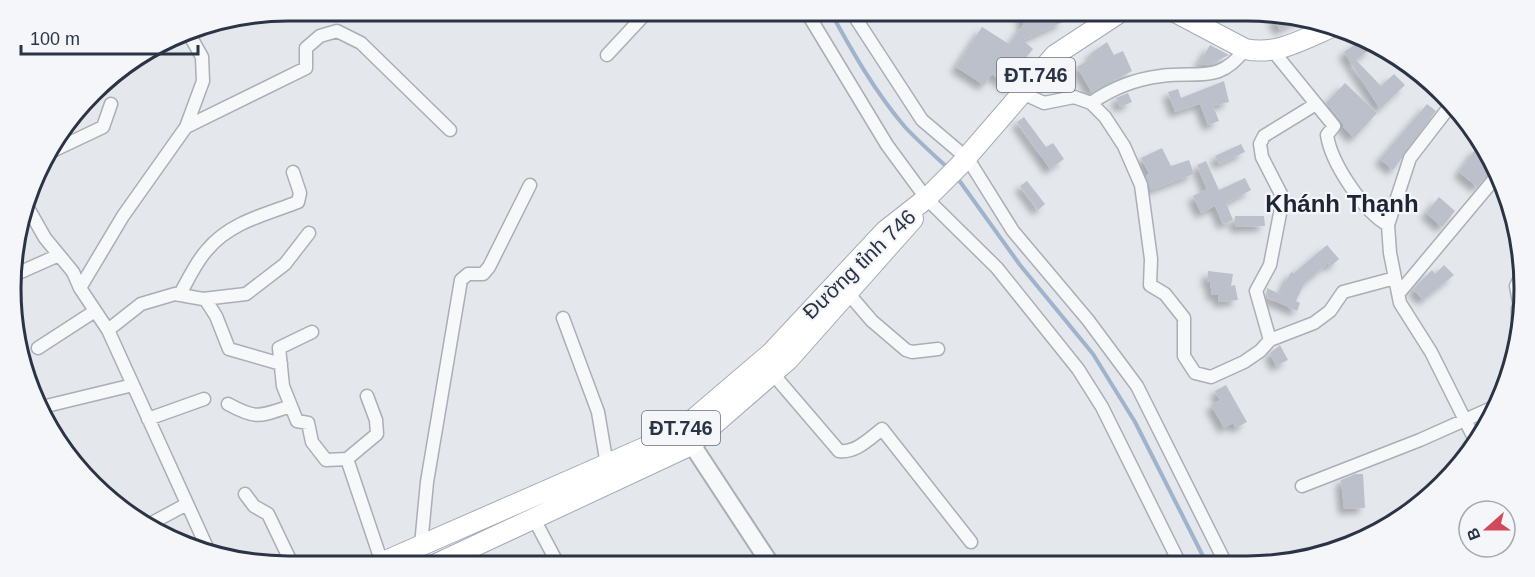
<svg xmlns="http://www.w3.org/2000/svg" width="1535" height="577" font-family="Arial,sans-serif">
	<style>
		.lines { fill: none; stroke-linecap: round; stroke-linejoin: round }
		.stream { stroke: #9fb4cc; stroke-width: 4 }
		.building { fill: #bbc0ca; filter: url(#shadow) }
		.minor-casing { stroke: #a9aeb7; stroke-width: 15 }
		.tertiary-casing { stroke: #a9aeb7; stroke-width: 20 }
		.primary-casing { stroke: #a3abb8; stroke-width: 22 }
		.minor { stroke: #f7f8fa; stroke-width: 12 }
		.tertiary { stroke: #f7f8fa; stroke-width: 16 }
		.primary { stroke: #fff; stroke-width: 20 }
		.labels { text-anchor: middle; dominant-baseline: central; stroke-width: 4.5; stroke-linejoin: round; paint-order: stroke }
		.shield { fill: #f4f6f9; stroke: #676e7b; stroke-width: 1.5 }
		.shield-label { font-size: 20px; font-weight: bold; fill: #2b3445 }
		.street-label { font-size: 21px; fill: #2b3445; stroke: #f4f6f9 }
		.quarter-label { font-size: 24px; font-weight: bold; fill: #1d2536; stroke: #f4f6f9 }
		.rim { fill: none; stroke: #2b3445; stroke-width: 3 }
	</style>
	<defs>
		<filter id="shadow"><feDropShadow dx="-5.5" dy="5.5" stdDeviation="3" flood-color="#0004"/></filter>
	</defs>
	<rect width="100%" height="100%" fill="#e4e7ec"/>
	<g class="lines">
		<path class="stream" d="M830,11C852,51 875,92 905,127C919,142 934,155 949,169
			M956,176L1020,265L1093,354L1135,422L1207,564"/>
	</g>
	<path class="building" d="M1030,10H1057L1063,22L1023,40L1033,49L1020,65L1025,69L1010,88L992,74L984,85L956,67L982,27L1009,44L1024,24L1020,16Z
		M1281,15L1285,16L1302,18L1280,30L1273,19Z
		M1360,41L1373,47L1356,60L1381,86L1394,74L1405,85L1380,109L1344,52Z
		M1107,42L1114,55L1123,51L1132,71L1092,93L1077,67L1092,58L1090,54Z
		M1210,45L1229,55L1210,64L1198,65Z
		M1224,81L1229,102L1213,106L1219,121L1208,125L1200,104L1175,112L1168,92L1178,89L1181,98Z
		M1345,83L1377,113L1354,138L1343,127L1344,125L1326,103Z
		M1128,93L1132,102L1120,107L1116,98Z
		M1427,104L1436,111L1393,170L1380,159Z
		M1024,117L1046,147L1053,143L1064,159L1050,169L1017,122Z
		M1241,144L1245,152L1219,164L1215,156Z
		M1477,147L1490,158L1494,169L1477,187L1459,172Z
		M1162,148L1171,166L1189,160L1194,174L1151,190L1146,176L1149,174L1141,158Z
		M1206,161L1219,190L1245,178L1251,190L1226,203L1233,220L1223,224L1215,206L1201,213L1193,196L1207,189L1197,165Z
		M1027,181L1045,204L1038,210L1020,186Z
		M1439,197L1455,211L1442,227L1426,213Z
		M1235,216H1264L1265,226L1235,227Z
		M1327,245L1339,259L1331,266L1328,263L1304,284L1296,301L1300,303L1297,311L1266,297L1267,288L1280,294L1291,272L1294,273Z
		M1444,265L1454,275L1423,300L1413,289L1432,270L1435,274Z
		M1208,271L1233,274L1231,286L1235,285L1238,300L1219,302L1218,295H1212L1210,282L1207,281Z
		M1280,345L1288,360L1276,366L1270,353Z
		M1226,385L1247,422L1236,428L1233,423L1224,428L1211,405L1220,400L1215,391Z
		M1355,474H1363L1365,508L1344,509L1341,480Z"/>
	<g class="lines">
		<defs>
			<path id="minor" d="M806,11L887,145L926,198L997,268L1078,369L1102,407L1180,564
				M851,11L922,120L968,159L1013,231L1088,320L1137,386L1226,564
				M1273,51L1334,126L1327,135C1331,163 1364,212 1388,225
				M607,55L648,11
				M1020,92L1044,103L1074,97L1091,103L1105,117L1124,146L1141,185L1151,259L1150,285L1165,294L1184,318V356L1195,373L1211,377L1244,362L1260,351L1270,340L1314,323L1330,311L1343,292L1395,278
				M1091,103C1111,89 1136,79 1161,76C1198,71 1220,84 1245,49
				M1450,106L1410,158L1388,225L1390,253L1400,303L1431,352L1477,444
				M186,127L306,68V48L320,36L337,31L361,43L450,130
				M46,154L103,127L111,104
				M28,208L45,238L73,272L80,288L108,330L210,554
				M14,275L59,255
				M80,288L123,216L186,127L203,81L202,57L189,34L191,30
				M847,292L872,321L906,350L912,352L938,349
				M1399,293L1496,177
				M180,294C188,280 196,262 207,250C230,222 267,214 298,202L300,193L293,172
				M205,299L216,316L229,349L281,364
				M1519,302L1516,286L1520,278
				M563,318L598,412L607,465
				M1518,319V308
				M108,330L141,304L175,294L203,299L246,294L285,264L309,233
				M312,332L279,348L283,386L297,421L308,423L312,442L326,460L347,459
				M1270,340L1256,291L1270,265L1283,198L1262,157L1260,144L1264,136L1316,104
				M38,348L95,311
				M773,374L839,451C856,453 869,439 882,429L971,542
				M367,396L376,420L377,434L347,459L382,563
				M228,404C257,420 260,416 291,406
				M42,407L133,385
				M148,419L204,399
				M1302,486L1420,440L1494,407
				M245,494L254,506L268,514L293,566
				M534,519L559,566
				M150,524L187,504
				M421,545L427,482L461,280L468,274H483L489,267L530,185"/>
			<path id="tertiary" d="M685,434L771,565"/>
			<path id="primary" d="M1173,11L1245,49C1276,56 1304,39 1332,27
				M374,566L653,444L690,422L771,353L885,231L927,198L960,165L1055,55L1122,11
				M432,566L689,446L788,360L913,219"/>
		</defs>
		<use href="#minor" class="minor-casing"/>
		<use href="#tertiary" class="tertiary-casing"/>
		<use href="#primary" class="primary-casing"/>
		<use href="#minor" class="minor"/>
		<use href="#tertiary" class="tertiary"/>
		<use href="#primary" class="primary"/>
	</g>
	<g class="labels">
		<g class="shield">
			<rect x="997" y="58" width="78" height="34" rx="4.5"/>
			<rect x="642" y="411" width="78" height="34" rx="4.5"/>
		</g>
		<g class="shield-label">
			<text x="1036" y="75">ĐT.746</text>
			<text x="681" y="428">ĐT.746</text>
		</g>
		<g class="street-label">
			<text transform="translate(859 264) rotate(-44)">Đường tỉnh 746</text>
		</g>
		<g class="quarter-label">
			<text x="1342" y="203">Khánh Thạnh</text>
		</g>
	</g>
	<path d="M0 0H1535V577H0ZM288 21H1247A267 267 0 0 1 1514 288V289A267 267 0 0 1 1247 556H288A267 267 0 0 1 21 289V288A267 267 0 0 1 288 21Z" fill="#f4f6f9" fill-rule="evenodd"/>
	<path class="rim" d="M288 21H1247A267 267 0 0 1 1514 288V289A267 267 0 0 1 1247 556H288A267 267 0 0 1 21 289V288A267 267 0 0 1 288 21Z"/>
	<g transform="translate(1487 529) rotate(249)"><circle r="28" fill="#f4f6f9" stroke="#a4a8b1" stroke-width="1.5"/>
	<path d="M0-4.5L10 22L0 15L-10 22Z" fill="#d1495b"/>
	<text y="-9" font-size="16" font-weight="bold" text-anchor="middle" fill="#2b3445">B</text>
	</g>
	<path d="M21 45v9h177v-9" fill="none" stroke="#2b3445" stroke-width="3"/>
	<text x="30" y="45" font-size="18" fill="#2b3445" stroke="#f4f6f9" stroke-width="4.5" paint-order="stroke">100 m</text>
</svg>
